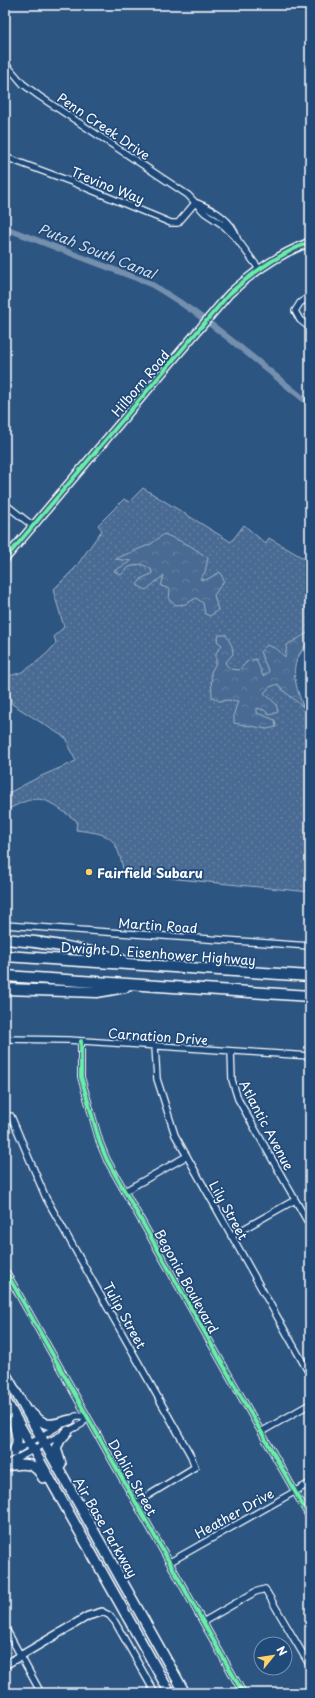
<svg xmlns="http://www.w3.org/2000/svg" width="315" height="1698" font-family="'Playpen Sans',sans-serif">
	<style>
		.grass { fill: url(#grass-dots); stroke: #a4b5c8 }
		.forest { fill: url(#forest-crowns); stroke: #a4b5c8 }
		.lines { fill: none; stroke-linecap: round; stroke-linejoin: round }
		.canal { stroke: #748fad; stroke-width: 6 }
		.minor-casing { stroke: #fff; stroke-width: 8 }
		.tertiary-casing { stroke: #fff; stroke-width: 10 }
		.primary-casing { stroke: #fff; stroke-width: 12 }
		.motorway-casing { stroke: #fff; stroke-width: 13 }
		.minor { stroke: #1f4a7a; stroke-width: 5.5 }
		.tertiary { stroke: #1f4a7a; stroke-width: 7 }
		.primary { stroke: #1f4a7a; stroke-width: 9 }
		.motorway { stroke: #1f4a7a; stroke-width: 10 }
		.cycleway-casing { stroke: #1f4a7a; stroke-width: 6 }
		.cycleway { stroke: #6deda7; stroke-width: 4 }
		.poi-dot { fill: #ffd166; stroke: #1f4a7a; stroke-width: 1.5 }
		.labels { text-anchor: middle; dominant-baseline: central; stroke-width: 3.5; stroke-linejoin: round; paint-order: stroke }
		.street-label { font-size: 13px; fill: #fff; stroke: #1f4a7a }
		.poi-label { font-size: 13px; font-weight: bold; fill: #fff; stroke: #1f4a7a; text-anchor: start }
		.water-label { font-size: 14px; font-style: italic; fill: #d5dde6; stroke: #1f4a7a }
	</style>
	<defs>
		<pattern id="grass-dots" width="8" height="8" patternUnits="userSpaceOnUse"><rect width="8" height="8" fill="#486b92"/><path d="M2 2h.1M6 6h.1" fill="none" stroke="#6381a2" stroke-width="1.8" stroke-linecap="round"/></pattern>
		<pattern id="forest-crowns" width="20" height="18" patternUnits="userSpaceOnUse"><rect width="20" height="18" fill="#486b92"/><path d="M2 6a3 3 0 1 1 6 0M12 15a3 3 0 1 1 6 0" fill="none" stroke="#6381a2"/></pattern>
	</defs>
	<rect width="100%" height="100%" fill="#2c5582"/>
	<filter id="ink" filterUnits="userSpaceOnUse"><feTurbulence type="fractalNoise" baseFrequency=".025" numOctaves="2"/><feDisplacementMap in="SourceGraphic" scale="8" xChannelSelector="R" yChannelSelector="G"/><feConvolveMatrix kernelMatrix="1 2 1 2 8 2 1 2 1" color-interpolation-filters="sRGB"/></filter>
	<g filter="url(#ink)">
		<path class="grass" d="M143,488L231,542L244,525L266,544L269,538L310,562V641C303,649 297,657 294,667C291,678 302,709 310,716V892L177,879L123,869C116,835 109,834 76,830L77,821C44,799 43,790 5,811V795L39,777L76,761L69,748L67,739L12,704L5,680C10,674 15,675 22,672C35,664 47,655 56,643L54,636L64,627L53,590L75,568L102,530L98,525L124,499L129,502Z"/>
		<path class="forest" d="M164,534L189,545L208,558L205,572L200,579L206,580L220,572L224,581L214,595L218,610L210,616L205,614L203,603L196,598L186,604L176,605L169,600L170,589L161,586L164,575L146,590L137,585L142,578L152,574L151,569L141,564L129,567L121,575L114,571L131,561L115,559L151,544Z
			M310,630V641C287,664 294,679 303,707L284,691L278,684L270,687L264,693L276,704L278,712L270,715L264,710L257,708V713L275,720L276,727L267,729L234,723V713L238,701L228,700L219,701L212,697L211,672L216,663V653L222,645L217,641L219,635H226L232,646L233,654L225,663L230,669L239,670L248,661L256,659L263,676L269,672L260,652L267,645L277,649L285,657L287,645C293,641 306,635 310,630Z"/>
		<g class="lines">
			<path class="canal" d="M5,228L149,283C207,316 258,363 310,404"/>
			<defs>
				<path id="minor" d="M5,63L23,84L39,96L188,195L205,213L223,225L237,239L259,269
					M5,157L72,182L171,223H178L195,203
					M197,203C214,210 232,220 237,238
					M310,296L300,303L295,311L300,320L310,328
					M5,504L33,526
					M5,925L310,946
					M5,1039L68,1040L310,1056
					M81,1041V1077L100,1143L107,1160L310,1518
					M155,1046L157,1079L175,1135L310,1375
					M231,1051L232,1080L238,1099L310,1226
					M5,1117L11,1116L46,1198L191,1456L195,1467L136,1503
					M125,1191L187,1156
					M231,1236L295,1200
					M5,1270L243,1693
					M69,1420L76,1416H87
					M261,1432L310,1404
					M5,1457L59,1426
					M8,1463L82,1424L87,1416
					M170,1562L310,1483
					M102,1612L109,1615L115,1622L155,1693
					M203,1622L255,1592L265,1589L310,1666
					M5,1627L41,1693"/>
				<path id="tertiary" d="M5,559L229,294C254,271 279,254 310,242
					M5,1665L88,1616L102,1612"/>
				<path id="primary" d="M5,1373L185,1693
					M5,1399L170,1693
					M30,1412C47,1428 48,1426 70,1420
					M13,1452C21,1442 15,1432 14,1421
					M61,1464L56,1448L60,1440L68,1431
					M5,1466C22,1464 34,1460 43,1478"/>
				<path id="motorway" d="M5,939C45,942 84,949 122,960
					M5,956L310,976
					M5,976L310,996
					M5,989L97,992L125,987"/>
			</defs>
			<use href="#minor" class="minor-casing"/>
			<use href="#tertiary" class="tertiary-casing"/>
			<use href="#primary" class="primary-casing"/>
			<use href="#motorway" class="motorway-casing"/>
			<use href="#minor" class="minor"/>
			<use href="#tertiary" class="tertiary"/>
			<use href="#primary" class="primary"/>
			<use href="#motorway" class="motorway"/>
			<defs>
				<path id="cycleway" d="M5,559L229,294C254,271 279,254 310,242
					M81,1041V1077L100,1143L107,1160L310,1518
					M5,1270L243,1693"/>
			</defs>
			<use href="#cycleway" class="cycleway-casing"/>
			<use href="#cycleway" class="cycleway"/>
		</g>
	</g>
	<circle class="poi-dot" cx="89" cy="872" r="4"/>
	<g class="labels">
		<g class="street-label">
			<text transform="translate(104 126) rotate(34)">Penn Creek Drive</text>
			<text transform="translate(108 185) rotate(22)">Trevino Way</text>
			<text transform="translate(140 383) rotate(-50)">Hilborn Road</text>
			<text transform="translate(158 925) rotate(4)">Martin Road</text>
			<text transform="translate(158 953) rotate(4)">Dwight D. Eisenhower Highway</text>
			<text transform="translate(158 1036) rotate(4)">Carnation Drive</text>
			<text transform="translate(267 1125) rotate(62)">Atlantic Avenue</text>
			<text transform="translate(229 1210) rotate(61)">Lily Street</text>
			<text transform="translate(187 1281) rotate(61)">Begonia Boulevard</text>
			<text transform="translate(125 1315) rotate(61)">Tulip Street</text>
			<text transform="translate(133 1477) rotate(61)">Dahlia Street</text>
			<text transform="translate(234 1513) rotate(-29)">Heather Drive</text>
			<text transform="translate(106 1527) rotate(60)">Air Base Parkway</text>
		</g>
		<g class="poi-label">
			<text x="97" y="872">Fairfield Subaru</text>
		</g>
		<g class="water-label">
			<text transform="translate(97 251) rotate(22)">Putah South Canal</text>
		</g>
	</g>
	<rect width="315" height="1698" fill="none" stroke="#1f4a7a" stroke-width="20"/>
	<rect x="10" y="10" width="295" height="1678" fill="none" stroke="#fff" stroke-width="1.5" filter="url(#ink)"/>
	<g transform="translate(273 1656) rotate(60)"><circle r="19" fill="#1f4a7a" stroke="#7992af"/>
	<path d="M0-3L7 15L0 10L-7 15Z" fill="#ffd166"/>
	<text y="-6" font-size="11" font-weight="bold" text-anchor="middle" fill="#ffffff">N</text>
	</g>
</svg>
